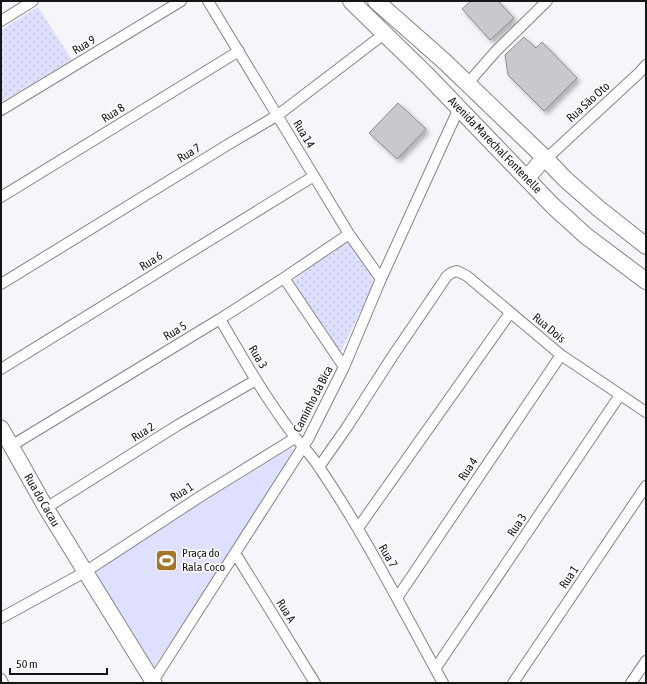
<svg xmlns="http://www.w3.org/2000/svg" width="647" height="684" font-family="'Asap Condensed',sans-serif">
	<style>
		.grass { fill: #dfdfff }
		.park { fill: url(#park-dots) }
		.building { fill: #c8c8cd; stroke: #8b8b90; filter: url(#shadow) }
		.lines { fill: none; stroke-linecap: round; stroke-linejoin: round }
		.street-casing { stroke: #848489; stroke-width: 12 }
		.secondary-casing { stroke: #848489; stroke-width: 17 }
		.primary-casing { stroke: #848489; stroke-width: 18 }
		.street { stroke: #fff; stroke-width: 10 }
		.secondary { stroke: #fff; stroke-width: 15 }
		.primary { stroke: #fff; stroke-width: 16 }
		.labels { text-anchor: middle; dominant-baseline: central; stroke-width: 3; stroke-linejoin: round; paint-order: stroke }
		.street-label { font-size: 12px; fill: #161618; stroke: #fff }
		.poi-label { font-size: 12px; fill: #161618; stroke: #fff; text-anchor: start }
	</style>
	<defs>
		<pattern id="park-dots" width="8" height="8" patternUnits="userSpaceOnUse"><rect width="8" height="8" fill="#dfdfff"/><path d="M2 2h.1M6 6h.1" fill="none" stroke="#bfbfda" stroke-width="1.8" stroke-linecap="round"/></pattern>
		<filter id="shadow"><feDropShadow dx="3.5" dy="3.5" stdDeviation="2" flood-color="#0004"/></filter>
	</defs>
	<rect width="100%" height="100%" fill="#f5f5fa"/>
	<path class="grass" d="M286,448L297,450L234,548L153,668L89,573L262,461Z"/>
	<path class="park" d="M38,7L72,60L1,102V30Z
		M347,238L375,282L340,353L290,283Z"/>
	<path class="building" d="M471,1H498L514,18L490,40L462,9Z
		M524,37L536,48L542,42L577,78L544,111L508,75L505,55Z
		M398,103L426,129L397,159L369,133Z"/>
	<g class="lines">
		<defs>
			<path id="street" d="M208,1L349,234L381,279
				M1,21L33,1
				M468,83L496,51L547,1
				M1,110L181,1
				M546,159L639,73L646,65
				M1,197L239,51
				M284,278L344,367
				M1,284L224,147L278,115L384,34
				M220,319C243,359 266,399 295,437C303,447 312,456 319,467C366,536 403,611 443,683
				M1,369L314,176
				M11,446L220,319L284,278L349,234
				M319,467L347,427L392,357L447,276L451,273L457,271L467,276L561,355L646,412
				M46,508L178,425L256,380
				M358,528L510,313
				M235,553L315,683
				M397,598L561,355
				M1,618L85,572L201,496L295,438
				M435,669L620,395
				M1,679L3,683
				M153,681L308,439L344,367L381,279L459,108
				M513,683L646,486
				M631,683L646,661"/>
			<path id="secondary" d="M1,428L46,508L154,683"/>
			<path id="primary" d="M351,1L428,76L553,206L586,236L646,281
				M376,1L444,61L546,159L565,179L598,208L646,246
				M527,178L539,164L546,159"/>
		</defs>
		<use href="#street" class="street-casing"/>
		<use href="#secondary" class="secondary-casing"/>
		<use href="#primary" class="primary-casing"/>
		<use href="#street" class="street"/>
		<use href="#secondary" class="secondary"/>
		<use href="#primary" class="primary"/>
	</g>
	<defs>
		<symbol id="stadium-square" viewBox="-11 -11 22 22"><rect x="-9" y="-9" width="18" height="18" rx="4" fill="#a47529" stroke="#fff"/><path d="M0-5a6.5 5 0 1 0 0 10a6.5 5 0 1 0 0-10ZM-3.5-1.8h7v3.6h-7Z" fill="#fff"/></symbol>
	</defs>
	<g fill-rule="evenodd">
		<use href="#stadium-square" x="154" y="548" width="25" height="25"/>
	</g>
	<g class="labels">
		<g class="street-label">
			<text transform="translate(84 45) rotate(-31)">Rua 9</text>
			<text transform="translate(588 102) rotate(-42)">Rua São Oto</text>
			<text transform="translate(113 113) rotate(-32)">Rua 8</text>
			<text transform="translate(304 134) rotate(59)">Rua 14</text>
			<text transform="translate(495 145) rotate(46)">Avenida Marechal Fontenelle</text>
			<text transform="translate(189 153) rotate(-31)">Rua 7</text>
			<text transform="translate(151 261) rotate(-32)">Rua 6</text>
			<text transform="translate(549 328) rotate(40)">Rua Dois</text>
			<text transform="translate(175 331) rotate(-31)">Rua 5</text>
			<text transform="translate(258 357) rotate(60)">Rua 3</text>
			<text transform="translate(313 399) rotate(-63)">Caminho da Bica</text>
			<text transform="translate(143 432) rotate(-32)">Rua 2</text>
			<text transform="translate(468 469) rotate(-56)">Rua 4</text>
			<text transform="translate(182 492) rotate(-33)">Rua 1</text>
			<text transform="translate(42 500) rotate(60)">Rua do Cacau</text>
			<text transform="translate(517 525) rotate(-56)">Rua 3</text>
			<text transform="translate(388 556) rotate(60)">Rua 7</text>
			<text transform="translate(569 577) rotate(-56)">Rua 1</text>
			<text transform="translate(286 611) rotate(58)">Rua A</text>
		</g>
		<g class="poi-label">
			<text x="182" y="553">Praça do<tspan x="182" dy="14">Rala Coco</tspan></text>
		</g>
	</g>
	<rect width="647" height="684" fill="none" stroke="#161618" stroke-width="4"/>
	<path d="M10 668v6h97v-6" fill="none" stroke="#161618" stroke-width="2"/>
	<text x="16" y="668" font-size="12" fill="#161618" stroke="#ffffff" stroke-width="3" paint-order="stroke">50 m</text>
</svg>
